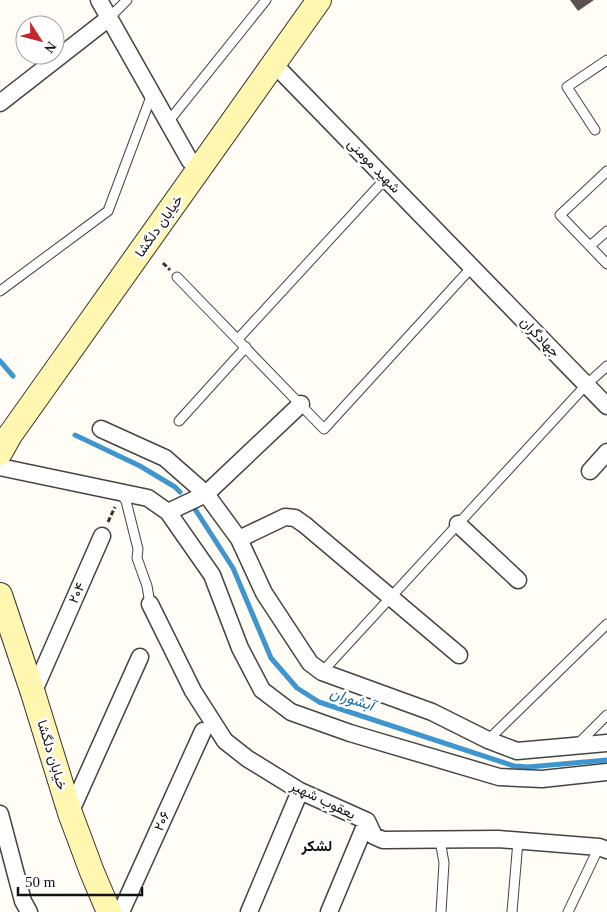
<svg xmlns="http://www.w3.org/2000/svg" width="607" height="912" font-family="'Times New Roman',Vazirmatn,serif">
	<style>
		.lines { fill: none; stroke-linecap: round; stroke-linejoin: round }
		.stream { stroke: #3f96cf; stroke-width: 5 }
		.building { fill: #5a524d }
		.service-casing { stroke: #444; stroke-width: 11 }
		.minor-casing { stroke: #444; stroke-width: 19 }
		.secondary-casing { stroke: #333; stroke-width: 26 }
		.path { stroke: #333; stroke-width: 3; stroke-dasharray: 5 2.5; stroke-linecap: butt }
		.service { stroke: #fff; stroke-width: 9 }
		.minor { stroke: #fff; stroke-width: 16 }
		.secondary { stroke: #fff6b0; stroke-width: 24 }
		.labels { text-anchor: middle; dominant-baseline: central; stroke-width: 5; stroke-linejoin: round; paint-order: stroke }
		.street-label { font-size: 14px; fill: #111; stroke: #fff }
		.water-label { font-size: 15px; font-style: italic; fill: #1768a6; stroke: #fff }
		.neighbourhood-label { font-size: 15px; font-weight: bold; fill: #111; stroke: #fff }
	</style>
	<rect width="100%" height="100%" fill="#fffdf5"/>
	<g class="lines">
		<path class="stream" d="M0,361L13,376
			M75,435L140,466L175,487L180,492
			M193,506L233,568L271,658L297,688L319,702L514,766L528,767L607,760"/>
	</g>
	<path class="building" d="M570,0H594L578,11Z"/>
	<g class="lines">
		<defs>
			<path id="service" d="M109,18L127,0
				M168,122L266,0
				M595,130L567,87L607,60
				M607,171L560,215L607,264
				M590,246L607,231
				M177,277L324,429L472,267
				M0,291L108,211L152,94
				M238,339L386,178
				M179,421L246,347
				M121,493L126,501L138,549L137,558L147,586L150,604
				M322,672L586,385L607,366
				M488,740L607,624
				M577,745L607,715
				M440,840L444,863L441,912
				M512,912L518,841
				M568,912L599,847"/>
			<path id="minor" d="M99,0L190,161
				M274,64L607,406
				M0,103L109,18
				M101,429L165,458L206,494L239,539L264,593L310,663L322,672L432,712L488,740L517,751L607,743
				M0,467L148,498L168,512L212,575L240,648L262,690L291,712L350,733L499,777L542,779L607,772
				M590,471L607,452
				M168,512L206,494L301,404
				M458,524L518,580
				M239,539L285,517L295,518L305,525L459,655
				M150,604L193,691L225,741L248,759L300,791L367,821L374,836L383,840L498,839L599,847L607,850
				M33,693L102,536
				M70,813L140,657
				M0,814L23,901L29,912
				M121,912L203,731
				M249,912L300,791
				M329,912L367,821"/>
			<path id="secondary" d="M0,453L10,435L319,0
				M0,595L33,693L70,813L92,872L109,912"/>
		</defs>
		<use href="#service" class="service-casing"/>
		<use href="#minor" class="minor-casing"/>
		<use href="#secondary" class="secondary-casing"/>
		<path class="path" d="M163,263L170,270
			M108,522L115,507"/>
		<use href="#service" class="service"/>
		<use href="#minor" class="minor"/>
		<use href="#secondary" class="secondary"/>
	</g>
	<g class="labels">
		<g class="street-label">
			<text transform="translate(374 166) rotate(46)">شهید مومنی</text>
			<text transform="translate(159 226) rotate(-55)">خیابان دلگشا</text>
			<text transform="translate(540 337) rotate(46)">جهادگران</text>
			<text transform="translate(77 593) rotate(-66)">۲۰۴</text>
			<text transform="translate(52 755) rotate(73)">خیابان دلگشا</text>
			<text transform="translate(323 800) rotate(26)">یعقوب شهیر</text>
			<text transform="translate(162 821) rotate(-66)">۲۰۶</text>
		</g>
		<g class="water-label">
			<text transform="translate(352 699) rotate(18)">آبشوران</text>
		</g>
		<g class="neighbourhood-label">
			<text x="317" y="846">لشکر</text>
		</g>
	</g>
	<g transform="translate(40 40) rotate(126)"><circle r="24" fill="#ffffff" stroke="#a0a0a0"/>
	<path d="M0-4L9 19L0 12L-9 19Z" fill="#c4262e"/>
	<text y="-8" font-size="14" font-weight="bold" text-anchor="middle" fill="#111111">N</text>
	</g>
	<path d="M18 887v8h124v-8" fill="none" stroke="#111111" stroke-width="2.5"/>
	<text x="25" y="887" font-size="15" fill="#111111" stroke="#ffffff" stroke-width="4" paint-order="stroke">50 m</text>
</svg>
